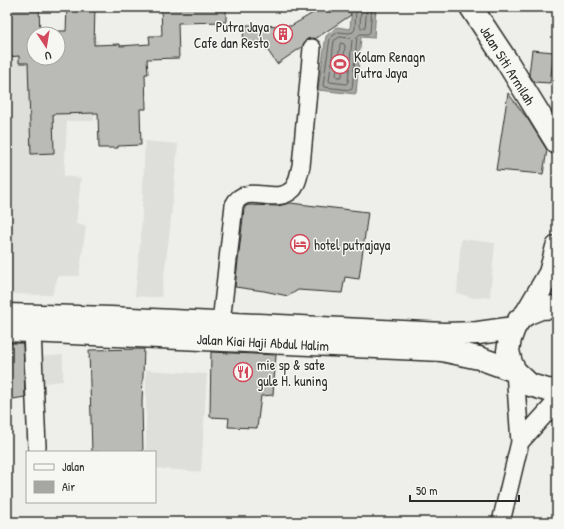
<svg xmlns="http://www.w3.org/2000/svg" width="564" height="529" font-family="'Patrick Hand',sans-serif">
	<style>
		.built { fill: #dededb }
		.water { fill: #a6a6a3; stroke: #757573 }
		.lines { fill: none; stroke-linecap: round; stroke-linejoin: round }
		.shore { stroke: #5c5c5b; stroke-width: 1 }
		.building { fill: #babab7; stroke: #2b2b2b }
		.street-casing { stroke: #2b2b2b; stroke-width: 20 }
		.secondary-casing { stroke: #2b2b2b; stroke-width: 25 }
		.primary-casing { stroke: #2b2b2b; stroke-width: 25 }
		.street { stroke: #f6f6f2; stroke-width: 17 }
		.secondary { stroke: #f6f6f2; stroke-width: 22 }
		.primary { stroke: #f6f6f2; stroke-width: 22 }
		.labels { text-anchor: middle; dominant-baseline: central; stroke-width: 3; stroke-linejoin: round; paint-order: stroke }
		.poi-label { font-size: 14px; fill: #2b2b2b; stroke: #f6f6f2; text-anchor: start }
		.street-label { font-size: 14px; fill: #2b2b2b; stroke: #f6f6f2 }
	</style>
	<rect width="100%" height="100%" fill="#eeeeea"/>
	<filter id="ink" filterUnits="userSpaceOnUse"><feTurbulence type="fractalNoise" baseFrequency=".025" numOctaves="2"/><feDisplacementMap in="SourceGraphic" scale="8" xChannelSelector="R" yChannelSelector="G"/><feConvolveMatrix kernelMatrix="1 2 1 2 8 2 1 2 1" color-interpolation-filters="sRGB"/></filter>
	<g filter="url(#ink)">
		<path class="built" d="M7,35L34,58H58V38L98,40L94,121H67L64,176L81,178L76,224L86,226L79,276H58L52,295L7,294Z
			M145,141L178,144L169,238L161,297H152L135,296L141,233Z
			M461,239L495,243L490,297L474,298L457,293Z
			M63,355V381L34,384L36,357Z
			M146,370L207,374L201,472L155,468V452H146Z"/>
		<path class="water" d="M352,7H376L374,38L361,37L356,94L318,90L326,36L337,27L350,29Z"/>
		<g class="lines">
			<path class="shore" d="M356,7L355,29L353,32L349,33L338,32L330,38L323,85L324,87L350,90L352,89L357,37L360,34H368L370,32L372,7
				M361,7L360,26L361,28H364L365,27L367,7
				M340,37L350,38L352,40L348,82L346,84L330,82L329,81L334,41Z
				M341,43L344,44L345,46L342,76L340,77H337L336,75L340,45Z"/>
		</g>
		<path class="building" d="M8,7H39L40,34H34V58H58V31H66L67,7H95L94,45L120,44V46L150,44L149,36H162L161,7H226V22L178,23L179,58L147,59L148,74H145L146,109H140L141,145L118,146V148H99L98,113L53,114L54,153L31,154L28,63H19V56L7,57V18Z
			M323,7H347L351,15L315,39L313,38L307,39L304,43L302,47L277,64L262,42L243,43L244,25L291,26Z
			M532,50L554,52L550,83L534,82L529,74Z
			M508,93L529,121L547,150L543,174L496,170Z
			M290,203L368,212L359,279L345,277L342,293L298,290L288,296L264,291L235,287L244,209L246,206L249,205L278,206Z
			M7,343H23L25,397L7,400Z
			M144,349L142,403L143,452H92L89,350Z
			M211,352L276,355L273,395L261,396L257,428L228,427L229,418L210,417Z"/>
		<g class="lines">
			<defs>
				<path id="street" d="M221,323L234,205C246,181 275,207 293,189C298,183 299,173 301,166L312,48
					M32,331L37,447
					M520,442L557,401
					M501,522L520,442L515,371"/>
				<path id="secondary" d="M471,7L506,60L557,143
					M526,314L550,273L557,247"/>
				<path id="primary" d="M557,307L541,308L526,314L519,320L514,328L510,339L508,351L511,363L515,371L530,385L551,391L557,389
					M7,315L111,318L444,334L478,333L514,328
					M7,330L442,350L479,358L515,371"/>
			</defs>
			<use href="#street" class="street-casing"/>
			<use href="#secondary" class="secondary-casing"/>
			<use href="#primary" class="primary-casing"/>
			<use href="#street" class="street"/>
			<use href="#secondary" class="secondary"/>
			<use href="#primary" class="primary"/>
		</g>
	</g>
	<defs>
		<symbol id="building-ring" viewBox="-11 -11 22 22"><circle r="9.5" fill="#f6f6f2" stroke="#d1495b" stroke-width="1.5"/><path d="M-4-6H4V6H1V3H-1V6H-4ZM-2.5-4.3h1.7v1.8h-1.7ZM.8-4.3h1.7v1.8H.8ZM-2.5-1h1.7V.8h-1.7ZM.8-1h1.7V.8H.8Z" fill="#d1495b"/></symbol>
		<symbol id="stadium-ring" viewBox="-11 -11 22 22"><circle r="9.5" fill="#f6f6f2" stroke="#d1495b" stroke-width="1.5"/><path d="M0-5a6.5 5 0 1 0 0 10a6.5 5 0 1 0 0-10ZM-3.5-1.8h7v3.6h-7Z" fill="#d1495b"/></symbol>
		<symbol id="hotel-ring" viewBox="-11 -11 22 22"><circle r="9.5" fill="#f6f6f2" stroke="#d1495b" stroke-width="1.5"/><path d="M-6-4.5h1.5V1H6V5H4.5V3h-9V5H-6ZM-4 0a1.8 1.8 0 1 1 3.6 0ZM.5 0V-2.5h3Q6-2.5 6 0Z" fill="#d1495b"/></symbol>
		<symbol id="restaurant-ring" viewBox="-11 -11 22 22"><circle r="9.5" fill="#f6f6f2" stroke="#d1495b" stroke-width="1.5"/><path d="M-5-6h1v4h1v-4h1v4h1v-4h1v5L-1.5 .5V6h-2V.5L-5-1ZM5-6V6H3V1.5H1.5Q1.5-4 5-6Z" fill="#d1495b"/></symbol>
	</defs>
	<g fill-rule="evenodd">
		<use href="#building-ring" x="272" y="23" width="22" height="22"/>
		<use href="#stadium-ring" x="329" y="53" width="22" height="22"/>
		<use href="#hotel-ring" x="289" y="233" width="22" height="22"/>
		<use href="#restaurant-ring" x="232" y="361" width="22" height="22"/>
	</g>
	<g class="labels">
		<g class="poi-label">
			<text x="269" y="26" text-anchor="end">Putra Jaya<tspan x="269" dy="16">Cafe dan Resto</tspan></text>
			<text x="354" y="56">Kolam Renagn<tspan x="354" dy="16">Putra Jaya</tspan></text>
			<text x="314" y="244">hotel putrajaya</text>
			<text x="257" y="364">mie sp &amp; sate<tspan x="257" dy="16">gule H. kuning</tspan></text>
		</g>
		<g class="street-label">
			<text transform="translate(508 65) rotate(58)">Jalan Siti Armilah</text>
			<text transform="translate(263 342) rotate(3)">Jalan Kiai Haji Abdul Halim</text>
		</g>
	</g>
	<rect width="564" height="529" fill="none" stroke="#f6f6f2" stroke-width="24"/>
	<rect x="12" y="12" width="540" height="505" fill="none" stroke="#2b2b2b" stroke-width="1.5" filter="url(#ink)"/>
	<rect x="26" y="451" width="130" height="52" fill="#f6f6f2" stroke="#a5a5a2"/>
	<rect x="34" y="464" width="20" height="6" fill="#f6f6f2" stroke="#a5a5a2"/>
	<text x="62" y="471" font-size="12" fill="#2b2b2b">Jalan</text>
	<rect x="34" y="481" width="20" height="12" fill="#a6a6a3" stroke="#a5a5a2"/>
	<text x="62" y="491" font-size="12" fill="#2b2b2b">Air</text>
	<g transform="translate(46 46) rotate(168)"><circle r="19" fill="#f6f6f2" stroke="#a5a5a2"/>
	<path d="M0-3L7 15L0 10L-7 15Z" fill="#d1495b"/>
	<text y="-6" font-size="11" font-weight="bold" text-anchor="middle" fill="#2b2b2b">U</text>
	</g>
	<path d="M410 495v6h109v-6" fill="none" stroke="#2b2b2b" stroke-width="2"/>
	<text x="416" y="495" font-size="12" fill="#2b2b2b" stroke="#f6f6f2" stroke-width="3" paint-order="stroke">50 m</text>
</svg>
